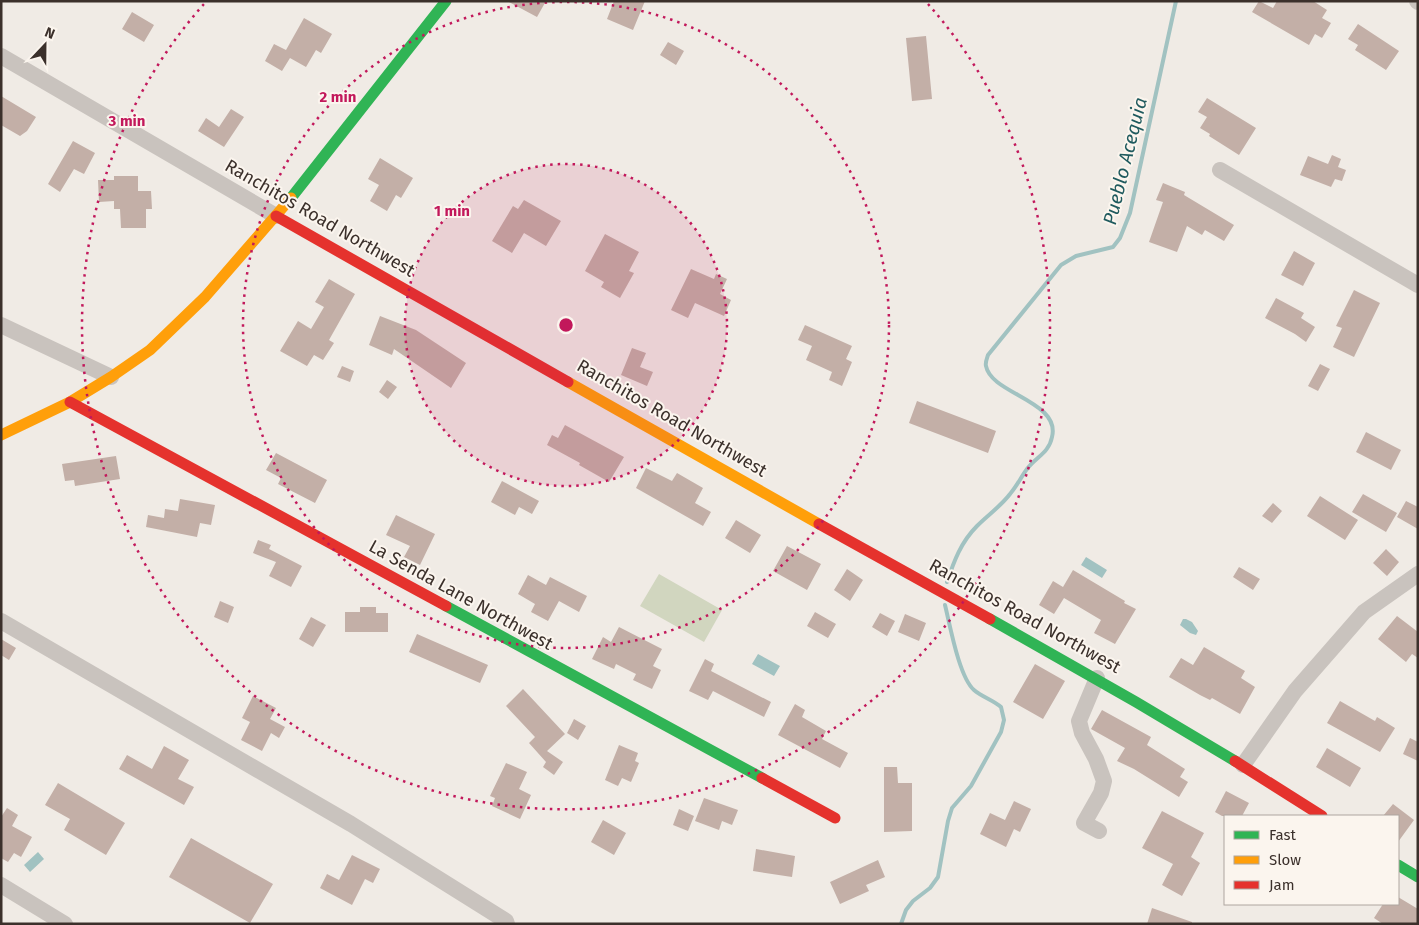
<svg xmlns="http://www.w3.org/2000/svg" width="1419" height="925" font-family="'Fira Sans',sans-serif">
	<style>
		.green { fill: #d1d6bf }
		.water { fill: #a1c2c1 }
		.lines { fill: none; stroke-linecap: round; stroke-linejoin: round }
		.stream { stroke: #a1c2c1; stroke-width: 4 }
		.building { fill: #c3afa7 }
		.street { stroke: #c9c3be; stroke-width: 16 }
		.fast { stroke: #30b455; stroke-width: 11 }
		.slow { stroke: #ff9f0a; stroke-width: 11 }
		.jam { stroke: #e5322d; stroke-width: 11 }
		.ring { fill: none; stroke: #c2185b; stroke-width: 2.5; stroke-dasharray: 2.5 5 }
		.labels { text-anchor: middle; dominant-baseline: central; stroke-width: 4; stroke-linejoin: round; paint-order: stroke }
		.street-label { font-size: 18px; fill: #3b302b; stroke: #fbf5ee }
		.water-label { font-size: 19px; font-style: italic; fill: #1f5a5e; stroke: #fbf5ee }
		.centre { fill: #c2185b; stroke: #fbf5ee; stroke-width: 2.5 }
		.ring-label { font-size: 15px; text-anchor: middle; font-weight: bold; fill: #c2185b; stroke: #fbf5ee; stroke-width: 4; stroke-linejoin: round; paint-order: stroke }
	</style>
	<rect width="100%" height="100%" fill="#f0ebe5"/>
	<path class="green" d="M659,574L722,610L704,642L640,606Z"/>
	<path class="water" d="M1086,557L1107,570L1102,578L1081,565Z
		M1183,619H1186L1192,622L1198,631L1196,635L1190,633L1180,625Z
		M758,654L780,666L774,676L752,664Z
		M38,852L44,859L30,872L24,865Z"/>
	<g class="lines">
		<path class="stream" d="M947,582C954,561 961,542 977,526C988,515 1001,506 1010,494C1017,486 1021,477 1027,469C1036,457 1049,453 1052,437C1061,401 991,394 986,366C985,363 987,358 988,355L1061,265L1076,256L1113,247L1120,238L1130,213L1176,1
			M901,924L906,910L913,901L930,888L938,877L948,821L952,808L971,786L1001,732L1004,720L1001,707C993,700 982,697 974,690C959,677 950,625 945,605"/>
	</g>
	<path class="building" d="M507,1H546L537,17Z
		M614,1H645L633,30L607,19Z
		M1259,1L1273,8L1277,1H1313L1327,10L1322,18L1331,23L1322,38L1315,34L1309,45L1252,12Z
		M132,12L154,25L144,42L122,29Z
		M304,18L332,34L321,53L316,50L306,67L290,58L282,71L265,61L274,44L286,50Z
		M1358,24L1399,51L1386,70L1355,50L1358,45L1348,39Z
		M926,36L932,99L912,101L906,38Z
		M668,42L684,51L676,65L660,55Z
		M1,96L36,117L27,131L20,136L1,125Z
		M1207,98L1256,128L1239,155L1209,136L1210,134L1200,128L1207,117L1198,112Z
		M231,109L244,117L224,147L198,131L206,118L219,127Z
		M73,141L95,153L84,174L74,169L60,192L48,184Z
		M1332,155L1341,159L1338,167L1346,170L1342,181L1335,179L1331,187L1300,175L1308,156L1328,164Z
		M380,158L413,178L401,198L396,195L387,211L370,201L379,185L368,179Z
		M114,176H138V191H151L152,209H146V228H121L120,209H114V201L99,202L98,180H114Z
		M1163,183L1185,192L1184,195L1234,225L1224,241L1205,230L1202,235L1187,226L1177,252L1149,242L1163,202L1156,200Z
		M524,200L561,221L546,246L524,233L512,253L492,241L513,206L518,209Z
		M605,234L639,252L629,271L634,273L620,298L601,287L604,282L585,271Z
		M1294,251L1315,263L1303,286L1281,275Z
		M691,269L714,279L716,274L727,279L720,294L731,300L724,316L695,303L688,318L671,310Z
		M329,279L355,294L329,340L334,343L323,360L314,355L307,366L280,351L298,321L311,329L324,307L315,302Z
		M1354,290L1380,303L1354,357L1333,347L1342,328L1336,326Z
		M1276,298L1304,313L1301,318L1315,327L1306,342L1295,334L1265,318Z
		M380,316L416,330L466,363L451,388L394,349L392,355L369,345Z
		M805,325L852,346L846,359L852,362L842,386L829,380L832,372L806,360L812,346L798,340Z
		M632,348L646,353L640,367L653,372L647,386L621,375Z
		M1320,364L1330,369L1318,391L1308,386Z
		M342,366L354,371L350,382L337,377Z
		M387,380L397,387L388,399L379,392Z
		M917,401L996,431L988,453L909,423Z
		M565,425L624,457L609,482L579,465L580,463L547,445L552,435L558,438Z
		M1366,432L1401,450L1391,470L1356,452Z
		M276,453L327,480L315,503L278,484L281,478L266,470Z
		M116,456L120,479L75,486L74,480L65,481L62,464Z
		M646,468L672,481L677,473L703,488L695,503L711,512L703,526L636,488Z
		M502,481L539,501L532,514L519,507L515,515L491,502Z
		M1363,494L1397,513L1386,532L1352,512Z
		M1320,496L1358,520L1345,540L1307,516Z
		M180,499L215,505L211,525L200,523L197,537L146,527L148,515L164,518L165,509L178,511Z
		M1406,501L1418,507V529L1397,517Z
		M1273,503L1282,511L1272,523L1262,516Z
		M396,515L435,534L420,565L404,557L410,546L386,535Z
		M736,520L761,535L750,553L725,538Z
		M258,540L271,545L269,549L302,566L291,587L269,576L276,562L253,553Z
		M787,546L821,564L807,590L773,571Z
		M1386,549L1399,562L1387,576L1373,563Z
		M1239,567L1260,579L1253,590L1233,577Z
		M847,569L863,580L850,601L834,590Z
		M1073,570L1125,601L1124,603L1136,609L1115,644L1094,633L1101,620L1064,598L1054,614L1039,605L1053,581L1063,587Z
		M528,575L546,585L550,577L587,596L579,612L559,601L548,621L531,612L535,604L518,594Z
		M220,601L234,607L228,623L214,617Z
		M360,607H376V613H388V632H345V612H360Z
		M815,612L836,624L828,638L807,626Z
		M880,613L895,621L887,636L872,627Z
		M905,614L926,623L919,641L898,632Z
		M1397,616L1418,632V658L1412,654L1406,662L1378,639Z
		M311,617L326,625L313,647L299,639Z
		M619,627L662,649L653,666L661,670L652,689L633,680L636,674L616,664L614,669L592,659L603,637L611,642Z
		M417,634L488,665L480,683L409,652Z
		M1,639L16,648L9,660L1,655Z
		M1204,647L1245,671L1241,678L1255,687L1240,714L1212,698L1210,700L1200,695L1169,677L1181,658L1193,665Z
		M705,659L714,664L711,671L771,702L764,717L713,691L708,700L689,691Z
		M1035,664L1065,681L1043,719L1013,702Z
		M523,689L565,734L547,751L563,762L554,775L543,767L546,762L529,743L535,737L506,706Z
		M253,696L276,708L270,719L285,727L279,738L271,733L262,751L241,740L250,722L242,718Z
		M1340,701L1375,721L1377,717L1395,728L1380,752L1327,723Z
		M795,704L805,710L802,717L826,731L822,739L848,753L840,768L778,735Z
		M1102,710L1151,737L1147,745L1185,769L1180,777L1188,782L1179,797L1134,769L1117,761L1125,748L1091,729Z
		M574,719L586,726L578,740L567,733Z
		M1410,738L1418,742V761L1403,754Z
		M619,745L638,753L635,761L639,763L631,782L622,778L618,786L605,780Z
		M164,746L189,760L178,779L194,787L184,805L119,769L127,755L152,769Z
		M1327,748L1361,768L1350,787L1316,767Z
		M506,763L527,772L519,789L531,795L520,819L492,806L495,798L490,796Z
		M884,767H897L898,783H912V831L884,832Z
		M58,783L125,823L106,855L64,830L70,819L45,805Z
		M1226,791L1249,803L1242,816H1222L1215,812Z
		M704,798L738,810L732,825L722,821L719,830L695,821Z
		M1014,801L1031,809L1020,832L1014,829L1006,847L980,834L990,813L1005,820Z
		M1393,804L1414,820L1398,842V816H1383Z
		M7,808L18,815L12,826L32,837L21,857L14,853L8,862L1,858V817Z
		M679,809L694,816L688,831L673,825Z
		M1162,811L1204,833L1191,857L1200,863L1182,896L1162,885L1173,864L1142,848Z
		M603,820L626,833L614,855L591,842Z
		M191,838L273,884L250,923L169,877Z
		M756,849L795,856L792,877L753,871Z
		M352,855L380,869L373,883L365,879L352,905L320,888L327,874L339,880Z
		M878,860L885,877L866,885L869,891L840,904L830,882Z
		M1398,897L1418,909V924H1383L1374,918L1383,904H1398Z
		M1152,908L1192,922V924H1147Z"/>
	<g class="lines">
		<path class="street" d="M1417,1L1418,2
			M1,56L276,216
			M1220,170L1418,285
			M1,325L111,377
			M1,621L351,824L506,921L507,924
			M1097,678L1079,721L1082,733L1096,759L1104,781L1101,793L1084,823L1099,831
			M1243,765L1295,691L1364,612L1418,574
			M1,885L65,924"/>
		<path class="fast" d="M291,198L446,1
			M446,606L762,778
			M990,619L1136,702L1235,761
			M1398,865L1418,877"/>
		<path class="slow" d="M568,382L819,524
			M1,435L70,402L111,377L150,350L205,297L291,198"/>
		<path class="jam" d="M276,216L568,382
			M70,402L446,606
			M819,524L990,619
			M1235,761L1322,816
			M762,778L835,818"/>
	</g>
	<circle cx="566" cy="325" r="161" fill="#c2185b" fill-opacity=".12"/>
	<g class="ring">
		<circle cx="566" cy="325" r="161"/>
		<circle cx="566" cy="325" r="323"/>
		<path d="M928 4A484 484 0 1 1 204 4"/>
	</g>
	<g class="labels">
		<g class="street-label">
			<text transform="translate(320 218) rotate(30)">Ranchitos Road Northwest</text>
			<text transform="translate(672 418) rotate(30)">Ranchitos Road Northwest</text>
			<text transform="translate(461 595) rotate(29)">La Senda Lane Northwest</text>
			<text transform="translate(1025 616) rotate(29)">Ranchitos Road Northwest</text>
		</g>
		<g class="water-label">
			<text transform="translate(1125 161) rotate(-76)">Pueblo Acequia</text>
		</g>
	</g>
	<circle cx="566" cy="325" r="8" class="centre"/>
	<g class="ring-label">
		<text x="338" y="102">2 min</text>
		<text x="127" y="126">3 min</text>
		<text x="452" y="216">1 min</text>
	</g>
	<rect width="1419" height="925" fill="none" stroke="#3b302b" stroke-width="5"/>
	<rect x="1224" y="815" width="175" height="90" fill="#fbf5ee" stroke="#aea6a0"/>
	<rect x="1234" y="831" width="25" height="8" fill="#30b455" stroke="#aea6a0"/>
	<text x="1269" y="840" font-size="15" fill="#3b302b">Fast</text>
	<rect x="1234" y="856" width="25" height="8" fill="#ff9f0a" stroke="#aea6a0"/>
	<text x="1269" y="865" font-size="15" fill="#3b302b">Slow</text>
	<rect x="1234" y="881" width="25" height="8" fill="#e5322d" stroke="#aea6a0"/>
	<text x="1269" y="890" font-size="15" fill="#3b302b">Jam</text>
	<g transform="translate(45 45) rotate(22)" stroke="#fbf5ee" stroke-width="4" paint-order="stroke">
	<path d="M0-4L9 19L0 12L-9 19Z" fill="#3b302b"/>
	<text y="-8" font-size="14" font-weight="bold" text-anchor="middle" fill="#3b302b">N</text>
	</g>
</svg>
